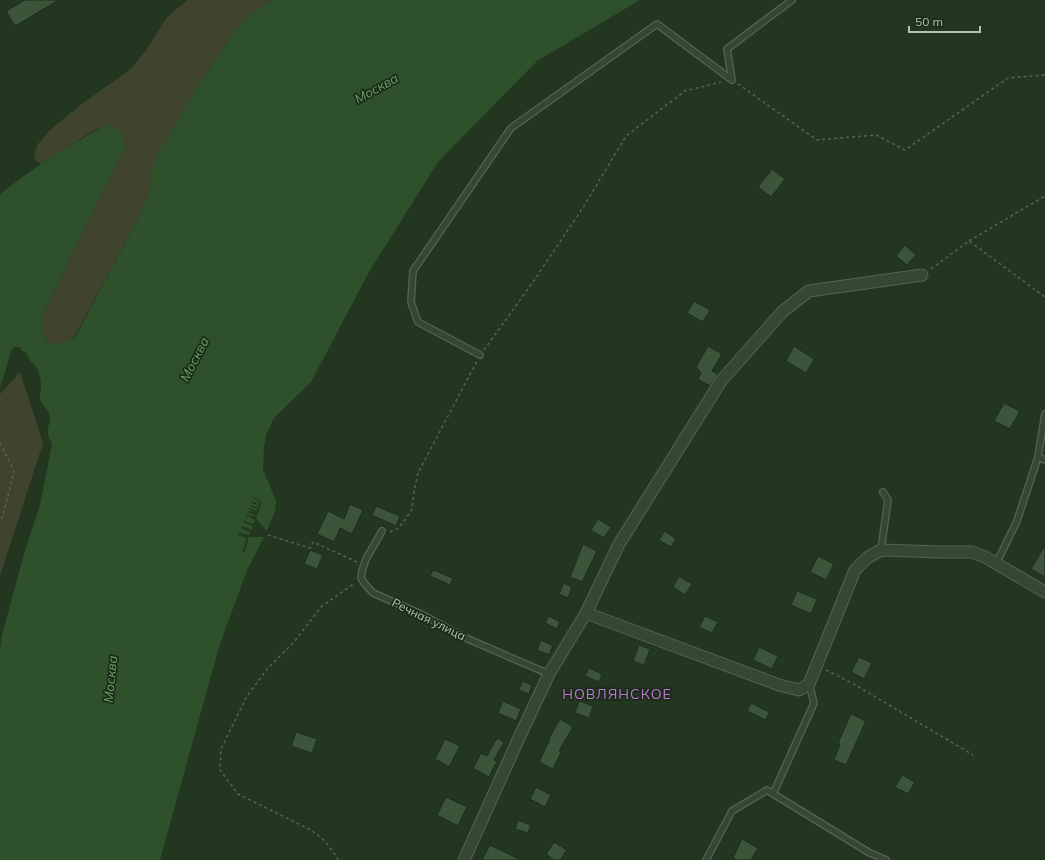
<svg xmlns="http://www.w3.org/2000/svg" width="1045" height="860" font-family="Mulish,sans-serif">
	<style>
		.green { fill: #40442e }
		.water { fill: #2e502b }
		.pier { fill: #233620 }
		.building { fill: #3c543a; stroke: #1d2d1b }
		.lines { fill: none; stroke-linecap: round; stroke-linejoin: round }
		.lane-casing { stroke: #536551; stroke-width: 8 }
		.street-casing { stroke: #536551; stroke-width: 13 }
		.path { stroke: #59634d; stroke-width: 1.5; stroke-dasharray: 3 3; stroke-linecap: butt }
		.lane { stroke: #364734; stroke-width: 5.5 }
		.street { stroke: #364734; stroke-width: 11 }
		.labels { text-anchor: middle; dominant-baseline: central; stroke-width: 3.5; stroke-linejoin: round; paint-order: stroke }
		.street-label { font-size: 12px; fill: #b0c4ae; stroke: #1b2b19 }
		.water-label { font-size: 13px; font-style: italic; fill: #6ea268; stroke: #1b2b19 }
		.quarter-label { font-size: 14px; letter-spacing: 1px; fill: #be76d6; stroke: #1b2b19 }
	</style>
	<rect width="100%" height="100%" fill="#233620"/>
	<path class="green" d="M188,0H272L244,20L225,45L200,83L151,173L150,189L140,214L75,336L65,343L54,345C43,339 42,331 41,319L97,202L125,148L108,124L93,131L41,164L36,161L34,155L38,144L50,130L83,103L131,69L147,49L168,16Z
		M20,372L43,443L0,576V394Z"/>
	<path class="water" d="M272,0H640L537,61L438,162L369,272L311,382L274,418L266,435L264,447L263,469L276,501L275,512L264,537L247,570L219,647L160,860H0V649L2,635L24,554L40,505L52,444C49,439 47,433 48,427C49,424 51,421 50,418C50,410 42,406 40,399C39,395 41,393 41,390C42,379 39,366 29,360V357L25,352L22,351L20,347H14L11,352L0,388V194C22,177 44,161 68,147C82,139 94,131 108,124L117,128L124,138L125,148L97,202L41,319C43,346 53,351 76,336L140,214L150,189L151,173L154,160L200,83L225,45L244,20Z"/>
	<path class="pier" d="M254,497L262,502L256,518L268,533L267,537H249L244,553L242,552L247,538L238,535L239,533L249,535L250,532L241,528V526L252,530L253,526L243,522L244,521L254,524L255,520L246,515V514L255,517V515L248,512L249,511L256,513L249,509L250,508L257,511V509L250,506L251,505L258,508L259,506L252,503V501L259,505L260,502L253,498Z"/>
	<path class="building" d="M25,0H59L15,26L6,11Z
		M772,169L785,179L771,197L758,187Z
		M905,245L916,255L907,265L896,256Z
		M694,301L710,310L703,322L687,313Z
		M708,346L722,354L712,371L718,374L710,386L698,379L701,373L696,367Z
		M794,346L814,359L806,373L786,361Z
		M1004,403L1020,411L1010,429L994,421Z
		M350,504L363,510L352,534L340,528L334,542L317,534L328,511L344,519Z
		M376,506L400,516L396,526L372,515Z
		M598,519L611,527L604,538L591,530Z
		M665,531L676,539L671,547L659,540Z
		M583,544L597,551L582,582L570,577Z
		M1045,545V577L1031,569Z
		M310,550L323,555L317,569L304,564Z
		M818,556L834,564L826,580L810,572Z
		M433,570L453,578L450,585L430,576Z
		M679,576L692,584L685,595L673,587Z
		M564,583L572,587L568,598L559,594Z
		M797,591L817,599L811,614L791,605Z
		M549,616L560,622L557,629L545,623Z
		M705,616L718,622L712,633L699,627Z
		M541,640L553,646L549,655L537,650Z
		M639,645L650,649L644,665L633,661Z
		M759,647L778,656L772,669L753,660Z
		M859,657L872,663L864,679L851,672Z
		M589,668L602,674L599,682L585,676Z
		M522,681L532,685L529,694L519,690Z
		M503,701L521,709L516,721L498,713Z
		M579,701L593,706L589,718L575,713Z
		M751,703L769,712L766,720L747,711Z
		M851,714L866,721L846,765L834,760L840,744L838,743Z
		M560,719L573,727L559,751L561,752L553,769L539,762L550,739L549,738Z
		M296,732L317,739L312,753L291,746Z
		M497,738L504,742L494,760L497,761L489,777L473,768L481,753L487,756Z
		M445,739L460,746L449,767L435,759Z
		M902,775L915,782L908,794L895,787Z
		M536,787L551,795L545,807L530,799Z
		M446,797L467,807L458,826L437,815Z
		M518,820L531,825L528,833L515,829Z
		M742,839L758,848L751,860H737L733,858Z
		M554,842L567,850L560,860H554L546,854Z
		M490,845L521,860H482Z"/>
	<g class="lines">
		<defs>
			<path id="lane" d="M480,355L418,322L411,302L413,271L511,128L657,24L732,80L727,49L792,0
				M1038,457L1045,460
				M382,531L366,559L362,571L361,578L365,584L373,593L421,614L468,639L549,674
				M881,550L888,500L883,492
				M996,564L1017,521L1038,457L1045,414
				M773,794L814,703L809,684
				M706,860L732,811L767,790L868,852L886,860"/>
			<path id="street" d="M586,613L779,685L799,690L809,684L855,570L867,558L881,550L940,552H972L985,557L1045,592
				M464,860L518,740L549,674L586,613L619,544L721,381L783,311L809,291L922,275"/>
		</defs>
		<use href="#lane" class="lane-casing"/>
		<use href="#street" class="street-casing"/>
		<path class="path" d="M738,84L817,140L876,135L905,150L1008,78L1045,75
			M969,241L1045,196
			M931,269L969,241L1045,297
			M484,350L533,282L584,206L626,136L685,91L721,82
			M0,443L14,471L3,516L0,522
			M390,532L397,529L403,523L412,509L414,492L418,473L477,361
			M268,535L310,548L313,542L357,562
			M826,670L852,683L973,755
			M338,860L337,857L324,840L311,830L238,794L220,770L221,749L247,696L268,668L294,642L322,606L355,583"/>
		<use href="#lane" class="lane"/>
		<use href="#street" class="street"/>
	</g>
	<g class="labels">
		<g class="street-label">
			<text transform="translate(429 619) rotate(26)">Речная улица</text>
		</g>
		<g class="water-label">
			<text transform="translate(376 88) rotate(-29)">Москва</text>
			<text transform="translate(194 359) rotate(-63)">Москва</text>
			<text transform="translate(110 679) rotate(-84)">Москва</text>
		</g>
		<g class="quarter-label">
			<text x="617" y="694">НОВЛЯНСКОЕ</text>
		</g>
	</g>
	<path d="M909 26v6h71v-6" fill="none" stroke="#b0c4ae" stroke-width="2"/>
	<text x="915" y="26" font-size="12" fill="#b0c4ae" stroke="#1b2b19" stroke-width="3" paint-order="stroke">50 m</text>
</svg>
